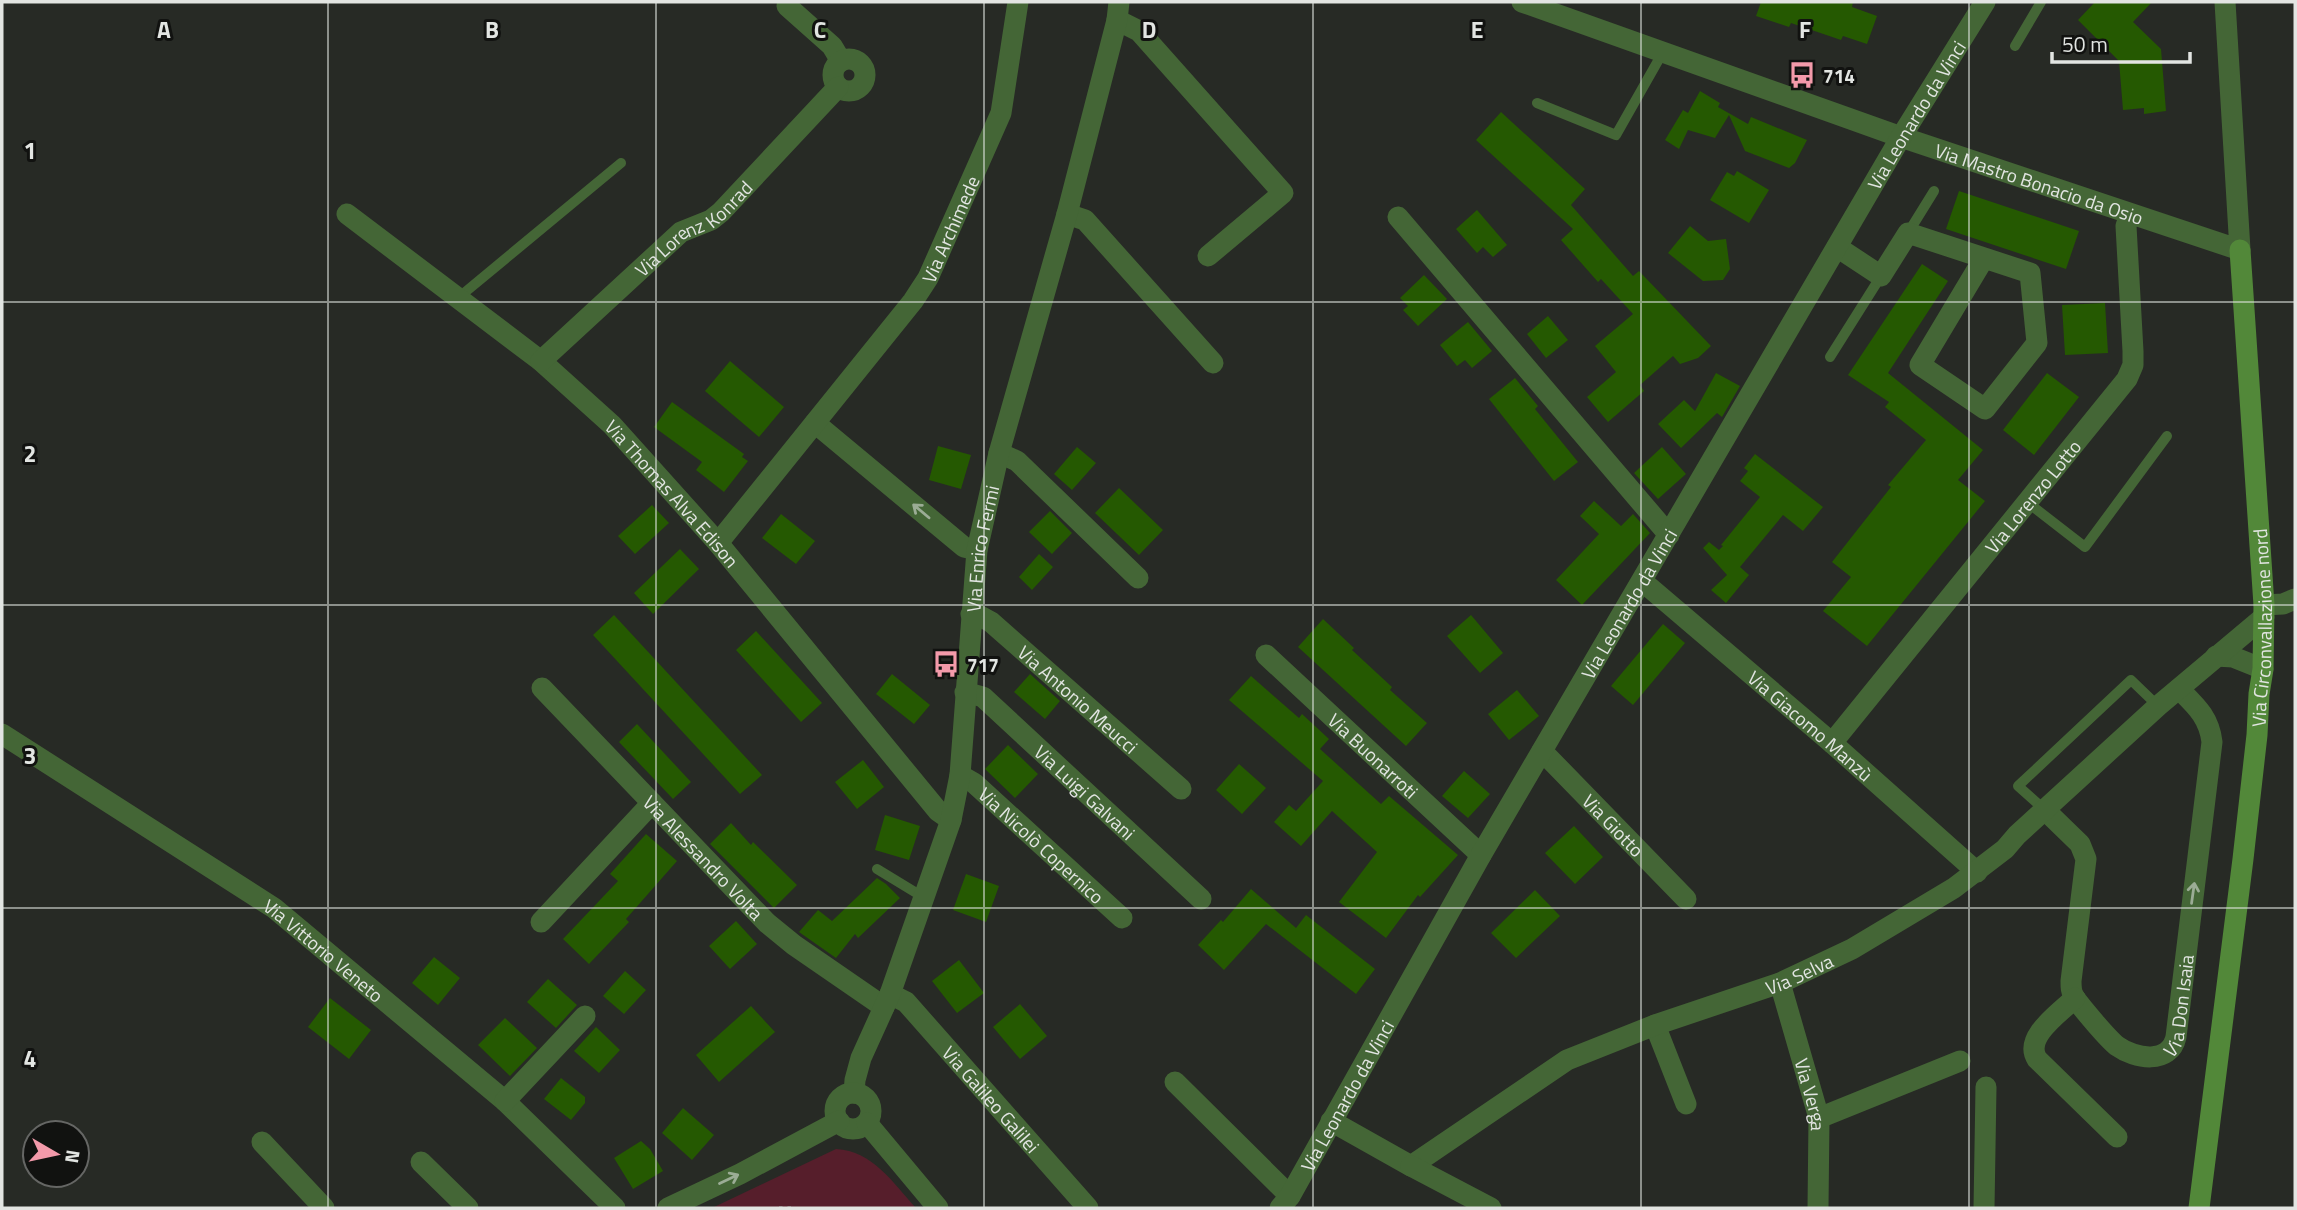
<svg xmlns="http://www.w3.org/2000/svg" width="2297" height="1210" font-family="'Titillium Web',sans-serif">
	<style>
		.green { fill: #561e2b }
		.building { fill: #255901 }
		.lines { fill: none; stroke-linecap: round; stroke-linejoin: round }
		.path { stroke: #787b76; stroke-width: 3.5; stroke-dasharray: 3.5 5; stroke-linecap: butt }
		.lane { stroke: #446636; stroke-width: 10 }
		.street { stroke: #446636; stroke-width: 21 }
		.secondary { stroke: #528839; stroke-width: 21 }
		.oneway { stroke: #9bac95 }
		.grid { fill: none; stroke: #e2e5e2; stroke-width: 2; stroke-opacity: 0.55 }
		.labels { text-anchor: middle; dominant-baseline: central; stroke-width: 6; stroke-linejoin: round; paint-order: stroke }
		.poi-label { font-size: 19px; font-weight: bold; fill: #e2e5e2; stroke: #111210; text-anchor: start }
		.street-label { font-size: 19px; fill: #e2e5e2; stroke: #111210 }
		.grid-label { font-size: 23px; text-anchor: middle; font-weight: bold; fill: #e2e5e2; stroke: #111210; stroke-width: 6; stroke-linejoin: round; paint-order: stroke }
	</style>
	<rect width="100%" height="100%" fill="#272a25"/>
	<path class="green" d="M836,1149C873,1151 893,1183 916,1208H712Z"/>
	<path class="building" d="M1761,2H1853L1852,7L1877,16L1867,44L1843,36L1841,40L1791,23L1789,27L1756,16Z
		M2095,2H2152L2133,22L2161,49L2166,111L2144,114V108L2123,110L2119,61L2078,20Z
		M1700,91L1720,103L1718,107L1748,124L1751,117L1807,140L1795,163L1789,168L1745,151L1729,115L1715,138L1688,130L1679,149L1665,140L1683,110L1688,113Z
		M1501,112L1585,189L1571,205L1633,276L1639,271L1711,346L1698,358L1680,364L1673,356L1640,385L1644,391L1608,422L1587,397L1616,372L1595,346L1633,314L1601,279L1598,282L1561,240L1573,229L1476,140Z
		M1737,171L1769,190L1749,223L1710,200L1727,172L1734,176Z
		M1959,191L2079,231L2066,269L1946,229Z
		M1477,210L1507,245L1493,257L1483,247L1477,253L1456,229Z
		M1690,226L1708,241L1726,239L1730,269L1723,280L1703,281L1668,253Z
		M1922,264L1948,281L1888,373L1983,450L1958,480L1985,501L1867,646L1823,611L1851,577L1832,562L1891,487L1888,485L1926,440L1885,407L1889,402L1848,375Z
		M1424,275L1447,299L1418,326L1403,310L1408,306L1400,298Z
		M2105,303L2108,353L2065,355L2062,305Z
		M1548,316L1568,340L1546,358L1527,334Z
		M1468,322L1492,351L1472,368L1465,360L1457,366L1440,345Z
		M730,361L784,407L759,437L705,391Z
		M1716,373L1740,386L1722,417L1717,413L1681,448L1658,424L1684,400L1695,411Z
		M2047,373L2079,397L2034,455L2003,430Z
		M1515,378L1538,406L1535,409L1578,462L1554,481L1489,399Z
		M672,402L744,454L742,457L748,461L724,492L696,470L702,462L654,427Z
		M938,446L971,455L961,489L929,480Z
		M1077,447L1096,463L1072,490L1054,474Z
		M1662,447L1686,474L1658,499L1634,473Z
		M1755,454L1823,507L1803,531L1783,515L1740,567L1749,575L1726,603L1711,590L1727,575L1703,548L1709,542L1719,550L1723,546L1721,545L1760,497L1740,481L1748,471L1744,468Z
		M1119,488L1163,530L1139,555L1095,513Z
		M1594,501L1621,526L1633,514L1650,533L1582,605L1556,580L1599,534L1580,516Z
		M652,505L669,523L635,554L618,536Z
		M1050,511L1072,533L1052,554L1029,532Z
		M781,514L815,541L796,564L762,538Z
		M680,549L699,569L653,614L634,593Z
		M1039,554L1053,567L1032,590L1019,577Z
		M614,615L762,775L740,794L593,635Z
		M1471,615L1503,653L1480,673L1447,636Z
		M1323,619L1354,648L1352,650L1392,687L1390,690L1427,723L1406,746L1298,647Z
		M1663,624L1685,643L1633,705L1611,686Z
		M756,631L822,703L801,722L736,650Z
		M892,674L930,705L914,724L876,694Z
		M1030,674L1060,701L1045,719L1014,692Z
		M1251,676L1299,718L1302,714L1329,739L1320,749L1381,804L1389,796L1458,855L1420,897L1418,895L1386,938L1339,902L1377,852L1332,811L1301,846L1274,822L1289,805L1296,811L1323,781L1229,700Z
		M1517,690L1539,716L1509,740L1488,714Z
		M637,724L691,782L673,799L619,742Z
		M1008,745L1038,774L1015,798L985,769Z
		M863,760L884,787L857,809L835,782Z
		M1239,764L1266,788L1242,814L1216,790Z
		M1464,771L1490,794L1468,818L1442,796Z
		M885,815L920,826L909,860L875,850Z
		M731,823L751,845L753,842L797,885L774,908L710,844Z
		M1574,826L1603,857L1575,884L1545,853Z
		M646,834L677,861L626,919L629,922L589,964L563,939L618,881L610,874Z
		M966,874L999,886L986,922L953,910Z
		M877,878L886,884L900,898L858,938L855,934L836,958L799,932L818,910L832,921Z
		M1251,889L1296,928L1306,915L1375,969L1356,994L1266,924L1224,970L1198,945L1221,920L1223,922Z
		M1535,890L1560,916L1516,958L1491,933Z
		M736,921L757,944L730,969L709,946Z
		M434,957L460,978L438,1005L412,983Z
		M959,960L984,993L957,1013L932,981Z
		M625,971L646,990L624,1014L603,996Z
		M548,979L577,1005L556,1028L527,1002Z
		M330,998L371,1030L349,1059L308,1027Z
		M1020,1004L1047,1036L1020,1059L993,1027Z
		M751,1006L775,1032L719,1082L696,1055Z
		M505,1018L537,1048L510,1076L478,1045Z
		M596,1027L620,1050L599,1073L574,1051Z
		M561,1078L585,1097V1103L571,1120L544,1099Z
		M683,1108L714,1135L692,1160L662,1133Z
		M641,1141L650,1149L663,1171L633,1189L614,1158Z"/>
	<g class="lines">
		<path class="path" d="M779,1208H792"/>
		<path class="lane" d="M2015,46L2041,2
			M1537,103L1616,135L1663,52
			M1908,233L1934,191
			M458,298L621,163
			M1830,357L1881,276
			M2027,502L2085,547L2167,436
			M2046,811L2018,786L2131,680L2158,706
			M877,869L923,897"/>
		<g class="street">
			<path id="s1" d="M1522,2L1901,137L2240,250L2225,2"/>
			<path d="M787,6L832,46L841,61"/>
			<path d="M1117,20L1139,31L1283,193L1208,256"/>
			<circle cx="849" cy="75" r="16"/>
			<path id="s2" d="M347,214L541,361L612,425L718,543L938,811L951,820"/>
			<path d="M1067,214L1085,220L1213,363"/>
			<path d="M1398,217L1669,535"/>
			<path d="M1837,247L1881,276L1908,233L2030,273L2037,343L1985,409L1920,365L1984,258"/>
			<path id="s3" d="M541,361L681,232L711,220L721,212L838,87"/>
			<path d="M815,423L964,547L977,550"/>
			<path d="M999,453L1017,461L1138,578"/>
			<path id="s4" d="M718,543L913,301L928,278L1001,113L1018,2"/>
			<path id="s5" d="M1642,581L1832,743L1977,872"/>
			<path d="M2264,605L2283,604L2295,599"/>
			<path id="s6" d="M971,614L980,616L991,622L1181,789"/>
			<path id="s7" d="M1266,655L1481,855"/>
			<path d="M2216,656L2233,657L2263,669"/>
			<path id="s8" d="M542,688L767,923L794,945L884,1007"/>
			<path id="s9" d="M965,692L983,697L1201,899"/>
			<path id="s10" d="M2,734L274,908L505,1101L615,1208"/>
			<path id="s11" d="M1832,743L2127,379L2133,365V351L2126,226L2130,214"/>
			<path id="s12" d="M1542,751L1686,899"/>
			<path id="s13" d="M960,775L974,783L1122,918"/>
			<path id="s14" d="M2046,811L2080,844L2086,859L2071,981C2071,987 2071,992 2074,997C2082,1008 2107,1038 2117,1046C2135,1059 2170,1065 2176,1037L2212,742C2209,717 2196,706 2179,689"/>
			<path d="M541,922L652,803"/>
			<path id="s15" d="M1780,983L1819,1118L1818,1208"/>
			<path id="s16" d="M890,994L906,1002L1088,1208"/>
			<path d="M2075,998C2061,1012 2023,1037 2037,1059L2117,1137"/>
			<path d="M1655,1025L1686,1104"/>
			<path d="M1175,1082L1290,1196"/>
			<path id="s17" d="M854,1093L855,1080L861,1058L890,994L951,820L960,775L977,550L999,453L1067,214L1117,20L1119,2"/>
			<circle cx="853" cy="1111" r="18"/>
			<path d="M505,1101L585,1016"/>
			<path d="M1819,1118L1960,1061"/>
			<path id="s18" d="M1331,1121L1411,1166L1567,1060L1655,1025L1780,983L1852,949L1954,888L2005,849L2017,835L2158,706L2264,617"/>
			<path d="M867,1123L938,1208"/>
			<path d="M262,1142L324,1208"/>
			<path d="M421,1162L468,1208"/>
			<path d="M1411,1166L1491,1208"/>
			<path d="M668,1208L740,1174L839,1121"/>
			<path id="s19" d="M1280,1208L1290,1196L1481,855L1901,137L1985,2"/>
			<path d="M1984,1208L1986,1087"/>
		</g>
		<path class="secondary" id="s20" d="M2199,1208L2243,859L2257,735L2259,694L2263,669L2264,605L2240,250"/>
	</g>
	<defs><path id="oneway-shaft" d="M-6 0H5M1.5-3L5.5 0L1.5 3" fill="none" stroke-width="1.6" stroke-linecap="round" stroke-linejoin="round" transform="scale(1.75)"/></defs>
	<g class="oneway">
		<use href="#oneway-shaft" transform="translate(921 511) rotate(-140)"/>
		<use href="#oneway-shaft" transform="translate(2193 893) rotate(-82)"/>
		<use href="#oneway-shaft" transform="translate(729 1179) rotate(-25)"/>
	</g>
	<path class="grid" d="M328,2V1208M656,2V1208M984,2V1208M1313,2V1208M1641,2V1208M1969,2V1208M2,302H2295M2,605H2295M2,908H2295"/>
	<defs>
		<symbol id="bus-bare" viewBox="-9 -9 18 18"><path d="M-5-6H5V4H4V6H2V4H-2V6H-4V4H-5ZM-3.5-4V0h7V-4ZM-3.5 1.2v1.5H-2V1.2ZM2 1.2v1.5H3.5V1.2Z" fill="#f39aaa" stroke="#111210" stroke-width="2.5" paint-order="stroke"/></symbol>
	</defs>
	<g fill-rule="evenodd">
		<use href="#bus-bare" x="1783" y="56" width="38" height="38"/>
		<use href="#bus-bare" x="927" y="645" width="38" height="38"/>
	</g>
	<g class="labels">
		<g class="poi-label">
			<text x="1823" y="75">714</text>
			<text x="967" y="664">717</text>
		</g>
		<g class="street-label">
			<text stroke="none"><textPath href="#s19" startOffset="1265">Via Leonardo da Vinci</textPath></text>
			<text stroke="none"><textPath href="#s1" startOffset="548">Via Mastro Bonacio da Osio</textPath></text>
			<text stroke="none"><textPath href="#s3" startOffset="203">Via Lorenz Konrad</textPath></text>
			<text stroke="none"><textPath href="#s4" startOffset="392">Via Archimede</textPath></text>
			<text stroke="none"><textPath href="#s2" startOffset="430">Via Thomas Alva Edison</textPath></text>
			<text stroke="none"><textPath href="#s11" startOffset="318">Via Lorenzo Lotto</textPath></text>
			<text stroke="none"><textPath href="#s17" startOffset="564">Via Enrico Fermi</textPath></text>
			<text stroke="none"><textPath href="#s19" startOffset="698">Via Leonardo da Vinci</textPath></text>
			<text stroke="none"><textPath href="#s20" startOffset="584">Via Circonvallazione nord</textPath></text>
			<text stroke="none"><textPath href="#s6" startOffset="138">Via Antonio Meucci</textPath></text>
			<text stroke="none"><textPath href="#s5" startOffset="222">Via Giacomo Manzù</textPath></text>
			<text stroke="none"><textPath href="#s7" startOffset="147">Via Buonarroti</textPath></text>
			<text stroke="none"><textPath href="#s9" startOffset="158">Via Luigi Galvani</textPath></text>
			<text stroke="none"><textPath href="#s12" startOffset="103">Via Giotto</textPath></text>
			<text stroke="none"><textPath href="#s13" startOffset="108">Via Nicolò Copernico</textPath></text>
			<text stroke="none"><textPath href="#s8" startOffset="234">Via Alessandro Volta</textPath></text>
			<text stroke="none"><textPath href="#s10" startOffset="388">Via Vittorio Veneto</textPath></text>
			<text stroke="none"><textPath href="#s18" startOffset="528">Via Selva</textPath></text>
			<text stroke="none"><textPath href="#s14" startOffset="371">Via Don Isaia</textPath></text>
			<text stroke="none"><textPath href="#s15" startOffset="116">Via Verga</textPath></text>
			<text stroke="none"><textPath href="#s19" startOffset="131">Via Leonardo da Vinci</textPath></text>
			<text stroke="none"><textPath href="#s16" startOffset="147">Via Galileo Galilei</textPath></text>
		</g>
	</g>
	<g class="grid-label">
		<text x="164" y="38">A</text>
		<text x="492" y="38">B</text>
		<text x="820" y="38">C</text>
		<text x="1149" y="38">D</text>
		<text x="1477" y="38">E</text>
		<text x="1805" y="38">F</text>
		<text x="30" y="159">1</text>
		<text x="30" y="462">2</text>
		<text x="30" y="764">3</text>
		<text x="30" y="1067">4</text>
	</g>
	<rect width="2297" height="1210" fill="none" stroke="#e2e5e2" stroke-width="7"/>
	<g transform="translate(56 1154) rotate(99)"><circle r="33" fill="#111210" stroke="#656664" stroke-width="2"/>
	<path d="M0-5L12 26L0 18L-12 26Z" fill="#f39aaa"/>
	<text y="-10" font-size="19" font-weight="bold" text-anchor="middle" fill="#e2e5e2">N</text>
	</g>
	<path d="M2052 52v10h138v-10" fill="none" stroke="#e2e5e2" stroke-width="3.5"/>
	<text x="2062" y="52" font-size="21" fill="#e2e5e2" stroke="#111210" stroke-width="5" paint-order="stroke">50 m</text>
</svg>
